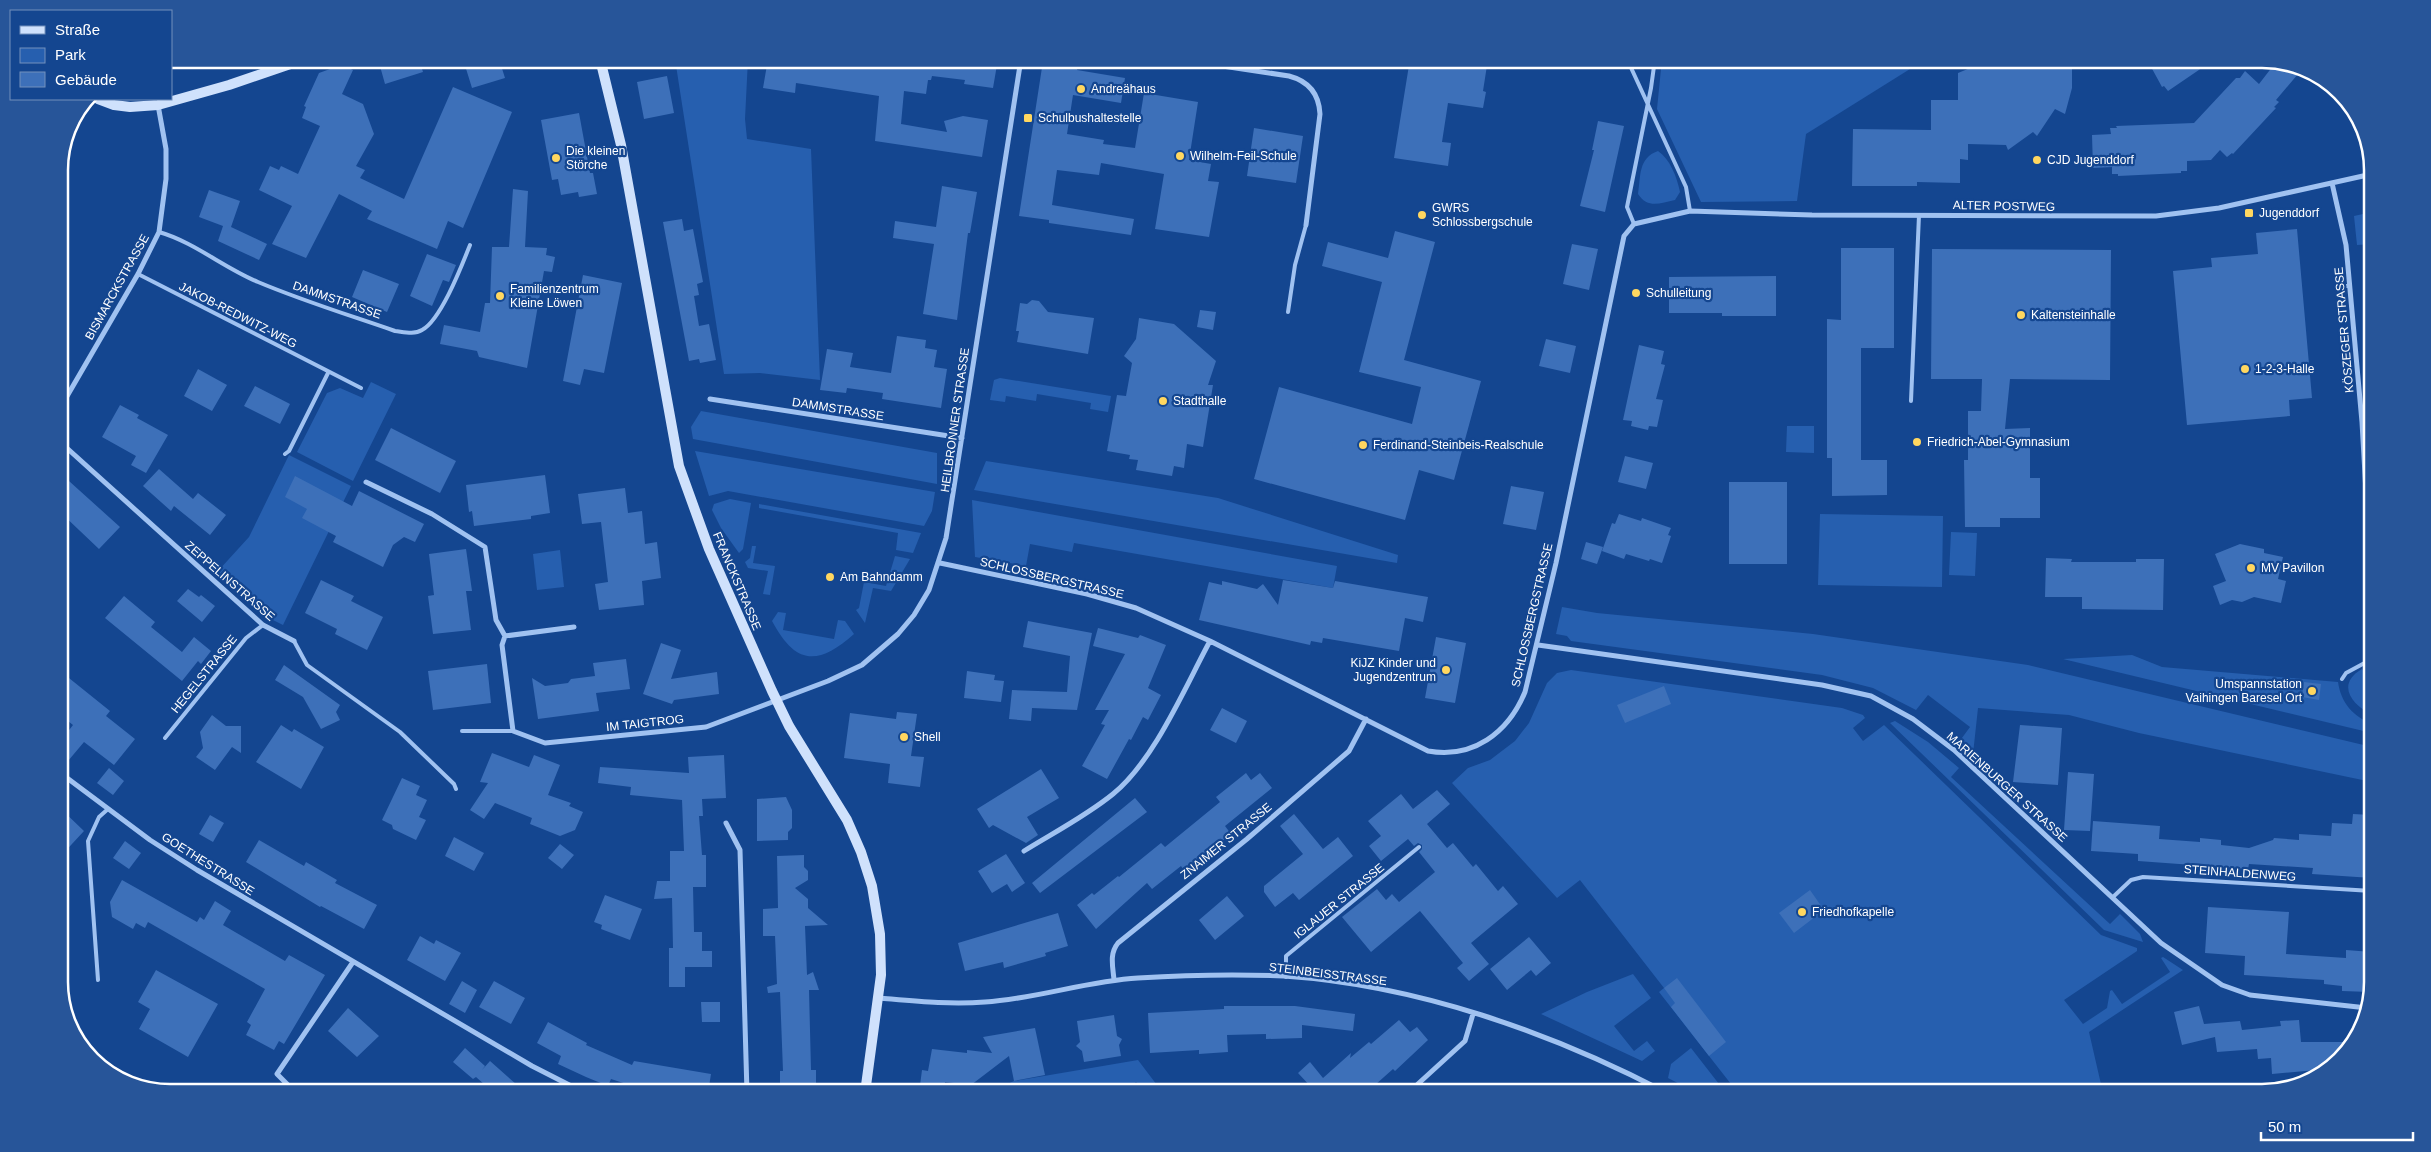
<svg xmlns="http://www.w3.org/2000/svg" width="2431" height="1152" font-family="Helvetica,sans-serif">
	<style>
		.green { fill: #265faf }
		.building { fill: #3d70b9 }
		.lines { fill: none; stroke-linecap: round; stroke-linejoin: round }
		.lane { stroke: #a0c2f1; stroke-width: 4 }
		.street { stroke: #a0c2f1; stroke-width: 5 }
		.secondary { stroke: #cfe1fc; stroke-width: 10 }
		.poi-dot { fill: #ffd760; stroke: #144690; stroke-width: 2 }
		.labels { text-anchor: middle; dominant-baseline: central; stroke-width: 4.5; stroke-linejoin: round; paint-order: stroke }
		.poi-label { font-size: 12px; fill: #fff; stroke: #144690; text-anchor: start }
		.street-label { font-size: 12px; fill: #fff; stroke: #144690 }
		.rim { fill: none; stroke: #fff; stroke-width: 2.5 }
	</style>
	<rect width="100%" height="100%" fill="#144690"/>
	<path class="green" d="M675,59H748L745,119L747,139L811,149L820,380L760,373L724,374Z
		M1662,59H1926L1806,134L1797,201L1701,202L1657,109Z
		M1658,151C1670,159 1677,177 1680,192L1675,200C1660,203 1648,209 1638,194C1641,176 1638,158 1658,151Z
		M2372,212V244L2357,245L2354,216Z
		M1000,378L1111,396L1108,412L1090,409L1091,403L1037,394L1036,401L1006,396L1005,402L990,400L994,380Z
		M371,382L396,394L353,481L297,452L327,393L340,388L363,398Z
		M701,411L937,453V484L693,439L691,427Z
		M1787,426H1814V453L1786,452Z
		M695,451L935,492L932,511L924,526L728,491L709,496Z
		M289,455L351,486L283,625L265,616L218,571L249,537Z
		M986,461L1218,498L1398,555L1397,563L974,490Z
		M730,499L751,503L743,549L739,553L721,528L712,510L714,504Z
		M972,500L1337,566L1333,588L1074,543L1072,552L1030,544L1026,566L975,557Z
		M759,504L921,533L913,553L896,550L898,533L759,508Z
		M1820,514L1943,516L1942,587L1818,585Z
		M1951,532L1977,533L1975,576L1949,575Z
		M752,546H756L753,563L775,566L770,595L763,594L768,571L748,568L745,562L750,558Z
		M560,550L564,587L537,590L533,554Z
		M895,556L910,559L891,591L873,588L865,623L856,610L859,608L864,582L886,586Z
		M1562,607L1597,613L1813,634L2028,665L2372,747V782L2139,733L2069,715L1978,708L1973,754L1959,742L1970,727L1928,695L1916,710L1873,688L1822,675L1571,641L1567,636L1556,634Z
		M778,612L786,613L783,630L834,639L838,620L845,621L854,634C817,667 795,664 772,621Z
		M2132,655L2162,667L2338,682C2341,703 2353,716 2372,724V733L2063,659Z
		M2362,669L2372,683V715C2351,704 2336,684 2362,669Z
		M1571,670L1842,708L1863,715L1865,718L1853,728L1863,741L1884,725L2101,935L2137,948V951L2064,1000L2083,1024L2107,1008L2110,991L2112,990L2122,1004L2170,972L2161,958L2163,957L2183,970L2089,1032L2103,1093H1738L1659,992L1664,988L1580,880L1557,898L1452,783L1468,768L1490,760L1515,741L1529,723L1547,683L1557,673Z
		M1895,721L1928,742L1959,768L1951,777L2110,924L2120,914L2140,934L2143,942L2104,930L1890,723Z
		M1633,974L1651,998L1614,1026L1634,1051L1647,1041L1655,1051L1642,1061L1541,1014L1587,992Z
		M1691,1048L1726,1093H1697L1668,1078L1671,1064Z
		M1138,1060L1163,1093H1146L1136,1082L1125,1093H987L1014,1081Z"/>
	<path class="building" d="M378,59H419L423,72L385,84Z
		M463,59H499L505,78L472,88Z
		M768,59H835L882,66V59H998L993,88L964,84L965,80L932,76L931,80H928L926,94L904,91L901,124L947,132L944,121L963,116L988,120L982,157L875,141L879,96L796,83L795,93L763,88Z
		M1410,59H1488L1483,91L1486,92L1483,108L1448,103L1442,142L1451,143L1448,166L1394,158Z
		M1972,59H1984L1999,65L2013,59H2072V88L2065,114L2055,109L2037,136L2033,132L2008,150L2006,145L1968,144V160L1960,159V183L1917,182V186H1852L1853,129L1931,130V100H1958V73L1975,66Z
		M2161,59H2215L2168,91L2164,86L2162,87L2150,65Z
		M1043,61L1078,66L1077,70L1125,78L1121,103L1073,95L1067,134L1104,140L1103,144L1135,148L1144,93L1198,102L1189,160L1211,164L1208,181L1219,182L1209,237L1155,229L1164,174L1101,163L1099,175L1057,170L1052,205L1134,219L1131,235L1049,223V220L1019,216Z
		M2276,62L2284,63L2298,74L2276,100L2279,102L2274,107L2276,108L2233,154L2232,153L2227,157L2220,150L2211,160L2187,161V171H2181V173L2118,176V174H2112V167L2093,168L2092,135L2111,134L2110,128H2117L2116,126L2194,123L2236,78H2240L2245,71L2259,84Z
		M341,65L353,70L342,94L363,104L374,134L356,166L365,170L360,178L404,199L453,87L512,112L463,228L448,221L437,249L367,219L372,211L339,194L306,258L272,244L292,206L259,190L270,166L279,170L281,166L298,174L320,126L302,118L306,107L304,106L319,73Z
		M667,76L674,113L644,119L637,82Z
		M579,113L590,173H593L597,194L579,197L578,192L561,195L558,179L552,180L541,120Z
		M1598,121L1624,126L1605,212L1580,206L1594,150H1592Z
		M1254,128L1303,136L1296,183L1247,176Z
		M942,186L977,192L970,233H968L957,320L923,314L934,244L893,238L895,221L936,227Z
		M513,189L528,191L525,247L547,248L546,255L555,257L552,272L544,271L527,368L479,357L477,351L440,344L444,325L480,332L485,303H490L492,247H509Z
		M209,190L240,201L231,227L267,244L259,260L218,241L223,226L199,217Z
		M682,219L684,231L693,229L703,282L697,284L699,295L694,296L699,326L709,324L716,360L700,363L699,359L689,361L663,222Z
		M2297,229L2312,398L2289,400L2290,416L2187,425L2173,271L2212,267L2211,258L2258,254L2256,233Z
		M1395,231L1435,242L1404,360L1481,381L1454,480L1419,470L1405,520L1254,479L1279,387L1412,424L1421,387L1359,372L1382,282L1322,266L1328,242L1388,258Z
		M1572,244L1598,249L1589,290L1563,284Z
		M1841,248H1894V348H1861V460H1887V495L1832,496V458H1827V319L1841,320Z
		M1932,249L2111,250L2110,380L2010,379L2005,429L2030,428V478H2040V518H2000V527H1965L1964,460H1968V411H1981L1982,379H1931Z
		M427,254L456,265L449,282L443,280L432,306L410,296Z
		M363,270L399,284L387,312L352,297Z
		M583,275L622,283L604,373L584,369L580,385L563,381Z
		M1776,276V316H1722V313H1669V277Z
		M1032,300L1039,301L1048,312L1094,318L1088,354L1017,342L1019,331H1016L1020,303L1027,304Z
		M1200,310L1216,312L1213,330L1197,327Z
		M1139,318L1174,324L1216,361L1208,385H1213L1203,447L1187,444L1184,468L1174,466L1172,476L1136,470L1138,460L1129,459L1130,455L1107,451L1117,395L1126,396L1132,363L1124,356L1136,339Z
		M897,336L926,340L925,348L937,350L934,367L947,369L941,408L882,399L883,393L847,388L846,393L820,390L827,349L853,353L850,367L891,373Z
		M1546,339L1576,346L1570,373L1539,366Z
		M1639,345L1664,351L1661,364L1665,365L1656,399L1663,400L1657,427L1649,426L1648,430L1631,426L1632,421L1623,420Z
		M198,369L227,385L212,411L184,396Z
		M255,386L290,404L280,424L244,406Z
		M120,405L139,415L137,418L168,435L146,473L131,465L136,456L102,437Z
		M391,428L456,461L440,493L375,460Z
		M1625,456L1653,463L1646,489L1618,482Z
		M159,469L193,499L198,493L226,515L210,535L174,506L171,511L143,486Z
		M59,472L120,527L99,549L59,511Z
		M545,475L550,513L531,516V519L474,526L472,511L469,512L466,485Z
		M295,476L352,506L359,491L424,524L415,542L404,537L393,545L383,567L333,542L336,536L302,518L307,509L285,497Z
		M1729,482H1787V564H1729Z
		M1511,486L1544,492L1536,530L1503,524Z
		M625,488L628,513L642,511L645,544L657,542L661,578L642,581L644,605L599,610L595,584L608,582L601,522L582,524L578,494Z
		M1619,514L1641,521L1642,518L1671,528L1668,535L1671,536L1662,563L1650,559L1649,561L1626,554L1624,559L1602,551L1612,523L1615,524Z
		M1586,542L1603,547L1597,564L1581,559Z
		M2240,544L2264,549V553L2283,557L2278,579L2286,581L2281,603L2254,597L2242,602L2232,600L2220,605L2213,586L2226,581L2215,554Z
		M466,549L472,591H466L471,630L433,634L428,596L434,595L429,554Z
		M2046,558L2072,559L2071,562H2136V559H2164L2163,610L2082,609V597H2045Z
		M321,580L354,596L351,601L383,617L367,650L335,634L337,629L305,613Z
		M1283,580L1333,588L1335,581L1428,597L1423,622L1405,618L1399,651L1323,638L1322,643L1311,641L1310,645L1199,620L1209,582L1222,585V581L1257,589L1263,584L1278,605Z
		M188,589L199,597L201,595L215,606L202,622L177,601Z
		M124,596L155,622L151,627L182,652L194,637L211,651L201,664L198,661L182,681L105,618Z
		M1028,621L1092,633L1077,710L1032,708L1031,721L1009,719L1012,690L1067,692L1070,656L1023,647Z
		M1098,628L1138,638L1140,635L1166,645L1148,688L1161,695L1148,720L1143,717L1131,740L1129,739L1107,779L1082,766L1105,725L1101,724L1109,710H1095L1125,654L1093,646Z
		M1436,637L1466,643L1455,703L1425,698Z
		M661,643L681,650L671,679L717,672L719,694L674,700L672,704L643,694Z
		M626,659L630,689L596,693L599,711L538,719L532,678L545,686L568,683L571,679L595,676L593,663Z
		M487,664L491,703L433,710L428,671Z
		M284,665L340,705L336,712L340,720L321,729L303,697L275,680Z
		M59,670L110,711L106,716L135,739L114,765L84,742L68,761L59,754V743L73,725L59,714Z
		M967,671L995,675L994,680L1004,681L1001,702L964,698Z
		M2304,682L2321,684L2319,700L2302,697Z
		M1664,686L1671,704L1625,723L1617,705Z
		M1222,708L1247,721L1236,743L1210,730Z
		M897,712L917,714L911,756L924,757L920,787L888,783L890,764L844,758L850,713L896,719Z
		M212,715L226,726H241V753L232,747L215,770L196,757L203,748L200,732Z
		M281,725L292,732L294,729L324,747L301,789L256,762Z
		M2020,725L2062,728L2058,785L2013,782Z
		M492,753L529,767L534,755L560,765L548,795L571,803L569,806L583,812L575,830L560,836L530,824L532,818L495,803L484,819L470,810L488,783L480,782Z
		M724,755L726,798L702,799L703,816H699L702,855H706V887H693L694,932H702V951H712V967H685V987H669V948H673L672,898L654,899L657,881H670V851H684L682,800L630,795L631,787L598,783L600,767L689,773L688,757Z
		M109,768L124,781L113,795L97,783Z
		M1041,769L1059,798L1027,817L1038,835L1026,843L993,825L989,828L977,809Z
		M2068,772L2094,774L2090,831L2064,830Z
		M1246,773L1251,780L1260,773L1272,788L1225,826L1231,834L1185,872L1181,866L1152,889L1147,883L1096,929L1077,905L1092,893L1094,895L1118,876L1119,877L1161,843L1165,847L1220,802L1216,797Z
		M402,778L420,786L416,795L427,800L419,817L426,820L416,840L393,829L392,825L382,820Z
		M1437,790L1450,804L1427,824L1447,848L1453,843L1473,867L1476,864L1498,891L1503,886L1518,904L1471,943L1489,964L1469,981L1457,968L1463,963L1420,911L1371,952L1342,917L1377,889L1386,900L1392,894L1399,902L1435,872L1419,852L1422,849V845L1418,843L1414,846L1408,839L1381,861L1369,846L1381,836L1368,821L1401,794L1413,809Z
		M786,797L792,810V828L788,832V840L757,841V799Z
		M1135,798L1147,812L1040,893L1032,883Z
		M59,807L84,831L59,858Z
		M1294,814L1323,849L1338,837L1353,856L1299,900L1293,893L1275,907L1264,892V886L1303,854L1280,826Z
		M2353,814L2371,815L2368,854L2372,855V878L2312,874L2313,868L2249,864L2248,869L2138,861V854L2091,851L2093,821L2160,826L2159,839L2200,842V838L2221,840V845L2249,848L2273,840L2274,838L2299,840V834L2331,836L2332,823L2352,824Z
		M210,815L224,823L213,842L199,834Z
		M454,837L484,853L474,871L445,856Z
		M259,840L304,866L306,862L337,880L335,883L377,905L364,929L321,906L320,907L246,862Z
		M125,841L141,853L129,869L113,858Z
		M560,844L574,855L562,869L548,858Z
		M1006,854L1025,883L1012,892L1007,884L992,893L978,871Z
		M804,855V867L808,871V880L795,888L808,899V908L828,925L805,926L807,975L813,972L819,990H809L811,1070H816V1093H780V1071H783L780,992L768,993L767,987L777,984L775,936H763V909L778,908L777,856Z
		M122,880L197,922L200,917L204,920L215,901L231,911L223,925L285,961L289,955L325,975L284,1044L279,1041L274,1050L246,1035L251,1025L247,1022L265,989L148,922L145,928L136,923L133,929L112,917L110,902Z
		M1810,890L1824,910L1794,933L1779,913Z
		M605,895L642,909L630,940L601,929L602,925L594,922Z
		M1227,896L1244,916L1215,940L1199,920Z
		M2208,907L2289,912L2286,954L2346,958V950L2372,952L2370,992L2342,991V986L2324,984V980L2244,975L2245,956L2205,953Z
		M1058,913L1068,946L1045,953L1046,956L1004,968L1003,962L965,971L958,943Z
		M420,936L434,944L436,940L461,953L445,981L407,960Z
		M1529,937L1551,963L1536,976L1531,970L1507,990L1490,969Z
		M156,970L218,1004L188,1057L139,1029L150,1009L138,1002Z
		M1677,978L1726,1042L1709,1056L1671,1007L1675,1003L1664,988Z
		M462,981L477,990L465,1013L449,1004Z
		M494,981L525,998L511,1024L479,1007Z
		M701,1002H720V1022H702Z
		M1224,1006H1295L1355,1014L1353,1031L1302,1025V1038L1266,1039V1034L1227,1035L1228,1052L1199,1054V1050L1150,1053L1148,1013L1224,1009Z
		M2199,1006L2204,1024L2240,1021L2242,1030L2281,1026L2280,1021L2299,1020L2301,1042H2350L2328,1069L2272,1074L2271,1058L2258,1059L2257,1049L2217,1052L2215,1037L2182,1045L2174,1012Z
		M348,1008L379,1036L357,1057L328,1031Z
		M1114,1015L1117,1036L1122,1039L1119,1045L1121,1056L1084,1062L1082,1051L1076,1046L1080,1042L1077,1021Z
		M1399,1020L1410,1032L1417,1027L1428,1040L1395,1071L1393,1069L1366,1093H1306L1312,1088L1298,1073L1310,1062L1323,1078L1351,1053L1350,1058L1369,1042L1371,1044Z
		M548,1022L587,1043L586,1045L632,1065L634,1061L711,1074L708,1093H644L645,1090L611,1079L608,1086L586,1077L558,1064L561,1056L537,1043Z
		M1035,1028L1045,1075L1014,1081L1009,1056L971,1085L945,1082L944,1093H919L922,1070L928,1071L932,1049L967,1053V1050L992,1053L983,1037Z
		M465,1048L485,1066L482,1070L490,1061L526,1093H494L476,1077L473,1079L453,1062Z"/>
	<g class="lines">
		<path class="lane" d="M1627,59L1686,187L1690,211
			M1634,224L1627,207L1651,88L1655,59
			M159,232C194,242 224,268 258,282C303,301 349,315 395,331C404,332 414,335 422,330C441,320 462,265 470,245
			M138,274L361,388
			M2339,286H2350
			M1288,312L1295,265L1306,225
			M1911,401L1919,215
			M285,454L289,451L328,373
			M294,641L307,665L400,732L454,784L456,789
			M2342,679L2346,673L2372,659
			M462,731H513
			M165,738L246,638L263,625
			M2113,897L2131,880L2143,877L2372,891
			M1286,977V956L1419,847
			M98,980L88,841L99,817L108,809"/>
		<path class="street" d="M1176,59L1289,76C1308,81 1319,94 1320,114L1306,225
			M2332,183L2346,245L2362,422L2372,597
			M710,399L962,438
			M59,410L138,274L159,232L166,179V149L158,105
			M59,441L263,625L294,641
			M366,482L432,514L485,547L496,620L505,636
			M940,563L1087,594L1136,608L1210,641L1428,751C1473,759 1508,733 1525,692L1556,563L1624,236L1634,224L1690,211L1812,215L2156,216L2219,208L2372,174
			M505,636L502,645L513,731L545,743L706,727L828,681L862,665L898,634L914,615L929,590L946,538L1021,59
			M505,636L574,627
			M1538,645L1822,685L1871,696L1913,719L1954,750L2161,943L2222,985L2250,995L2367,1008
			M59,772L150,840L197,870L532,1066L585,1093
			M726,823L740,850L747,1093
			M1024,851C1053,833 1086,816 1113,794C1154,761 1185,687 1210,641
			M1114,980C1113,967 1109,954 1118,943L1247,839L1349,751L1366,719
			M879,998C914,1001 950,1005 985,1002C1036,999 1086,981 1138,978C1186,975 1235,974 1284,976C1417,985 1550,1032 1667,1093
			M296,1093L277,1074L353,962
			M1408,1093L1465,1041L1473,1014"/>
		<path class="secondary" d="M600,59L621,145L679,466L709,549L772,691L789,726L847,820L861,852L872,886L880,934L881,975L865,1093
			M98,99L114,105L130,107L158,105L229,85L305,59"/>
	</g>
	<g class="poi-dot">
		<circle cx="1081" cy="89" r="5"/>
		<rect x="1023" y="113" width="10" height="10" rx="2.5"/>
		<circle cx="1180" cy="156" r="5"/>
		<circle cx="556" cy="158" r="5"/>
		<circle cx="2037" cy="160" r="5"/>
		<rect x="2244" y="208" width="10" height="10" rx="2.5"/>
		<circle cx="1422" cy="215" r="5"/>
		<circle cx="1636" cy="293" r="5"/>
		<circle cx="500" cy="296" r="5"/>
		<circle cx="2021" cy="315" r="5"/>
		<circle cx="2245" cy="369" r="5"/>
		<circle cx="1163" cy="401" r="5"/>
		<circle cx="1917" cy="442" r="5"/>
		<circle cx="1363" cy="445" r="5"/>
		<circle cx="2251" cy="568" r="5"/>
		<circle cx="830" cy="577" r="5"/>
		<circle cx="1446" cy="670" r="5"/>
		<circle cx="2312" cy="691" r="5"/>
		<circle cx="904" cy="737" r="5"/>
		<circle cx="1802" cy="912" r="5"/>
	</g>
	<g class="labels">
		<g class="poi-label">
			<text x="1091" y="89">Andreähaus</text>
			<text x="1038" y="118">Schulbushaltestelle</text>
			<text x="566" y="151">Die kleinen<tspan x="566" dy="14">Störche</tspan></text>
			<text x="1190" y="156">Wilhelm-Feil-Schule</text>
			<text x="2047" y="160">CJD Jugenddorf</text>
			<text x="1432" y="208">GWRS<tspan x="1432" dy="14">Schlossbergschule</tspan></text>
			<text x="2259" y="213">Jugenddorf</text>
			<text x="510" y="289">Familienzentrum<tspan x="510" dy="14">Kleine Löwen</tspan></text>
			<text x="1646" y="293">Schulleitung</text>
			<text x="2031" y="315">Kaltensteinhalle</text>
			<text x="2255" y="369">1-2-3-Halle</text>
			<text x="1173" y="401">Stadthalle</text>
			<text x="1927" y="442">Friedrich-Abel-Gymnasium</text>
			<text x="1373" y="445">Ferdinand-Steinbeis-Realschule</text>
			<text x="2261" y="568">MV Pavillon</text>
			<text x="840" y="577">Am Bahndamm</text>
			<text x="1436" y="663" text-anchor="end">KiJZ Kinder und<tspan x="1436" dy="14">Jugendzentrum</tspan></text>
			<text x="2302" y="684" text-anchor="end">Umspannstation<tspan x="2302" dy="14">Vaihingen Baresel Ort</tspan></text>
			<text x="914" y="737">Shell</text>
			<text x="1812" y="912">Friedhofkapelle</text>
		</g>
		<g class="street-label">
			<text transform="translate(2004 206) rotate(1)">ALTER POSTWEG</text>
			<text transform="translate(117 287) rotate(-61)">BISMARCKSTRASSE</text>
			<text transform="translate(337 300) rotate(19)">DAMMSTRASSE</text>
			<text transform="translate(238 315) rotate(27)">JAKOB-REDWITZ-WEG</text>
			<text transform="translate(2344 330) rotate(-95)">KÖSZEGER STRASSE</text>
			<text transform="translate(838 409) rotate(9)">DAMMSTRASSE</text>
			<text transform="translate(955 420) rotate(-82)">HEILBRONNER STRASSE</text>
			<text transform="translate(1052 578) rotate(13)">SCHLOSSBERGSTRASSE</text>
			<text transform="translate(230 581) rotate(41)">ZEPPELINSTRASSE</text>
			<text transform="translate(737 581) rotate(67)">FRANCKSTRASSE</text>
			<text transform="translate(1532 615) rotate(-77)">SCHLOSSBERGSTRASSE</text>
			<text transform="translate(204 674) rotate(-51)">HEGELSTRASSE</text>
			<text transform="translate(645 723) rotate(-6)">IM TAIGTROG</text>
			<text transform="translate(2007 787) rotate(42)">MARIENBURGER STRASSE</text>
			<text transform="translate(1226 841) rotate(-39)">ZNAIMER STRASSE</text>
			<text transform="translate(208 864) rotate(32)">GOETHESTRASSE</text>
			<text transform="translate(2240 873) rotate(4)">STEINHALDENWEG</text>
			<text transform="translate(1339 901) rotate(-39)">IGLAUER STRASSE</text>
			<text transform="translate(1328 974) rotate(7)">STEINBEISSTRASSE</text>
		</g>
	</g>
	<path d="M0 0H2431V1152H0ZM170 68H2262A102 102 0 0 1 2364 170V982A102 102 0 0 1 2262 1084H170A102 102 0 0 1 68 982V170A102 102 0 0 1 170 68Z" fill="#275599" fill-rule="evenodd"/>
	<path class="rim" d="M170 68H2262A102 102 0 0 1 2364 170V982A102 102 0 0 1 2262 1084H170A102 102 0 0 1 68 982V170A102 102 0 0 1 170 68Z"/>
	<rect x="10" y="10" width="162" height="90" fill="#144690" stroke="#7290bc"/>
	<rect x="20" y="26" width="25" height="8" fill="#cfe1fc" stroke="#7290bc"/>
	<text x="55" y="35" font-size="15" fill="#ffffff">Straße</text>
	<rect x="20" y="48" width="25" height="15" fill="#265faf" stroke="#7290bc"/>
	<text x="55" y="60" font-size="15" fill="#ffffff">Park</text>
	<rect x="20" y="72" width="25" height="15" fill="#3d70b9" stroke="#7290bc"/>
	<text x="55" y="85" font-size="15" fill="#ffffff">Gebäude</text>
	<path d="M2261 1132v8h152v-8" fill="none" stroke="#ffffff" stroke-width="2.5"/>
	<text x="2268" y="1132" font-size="15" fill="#ffffff" stroke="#144690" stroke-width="4" paint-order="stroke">50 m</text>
</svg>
